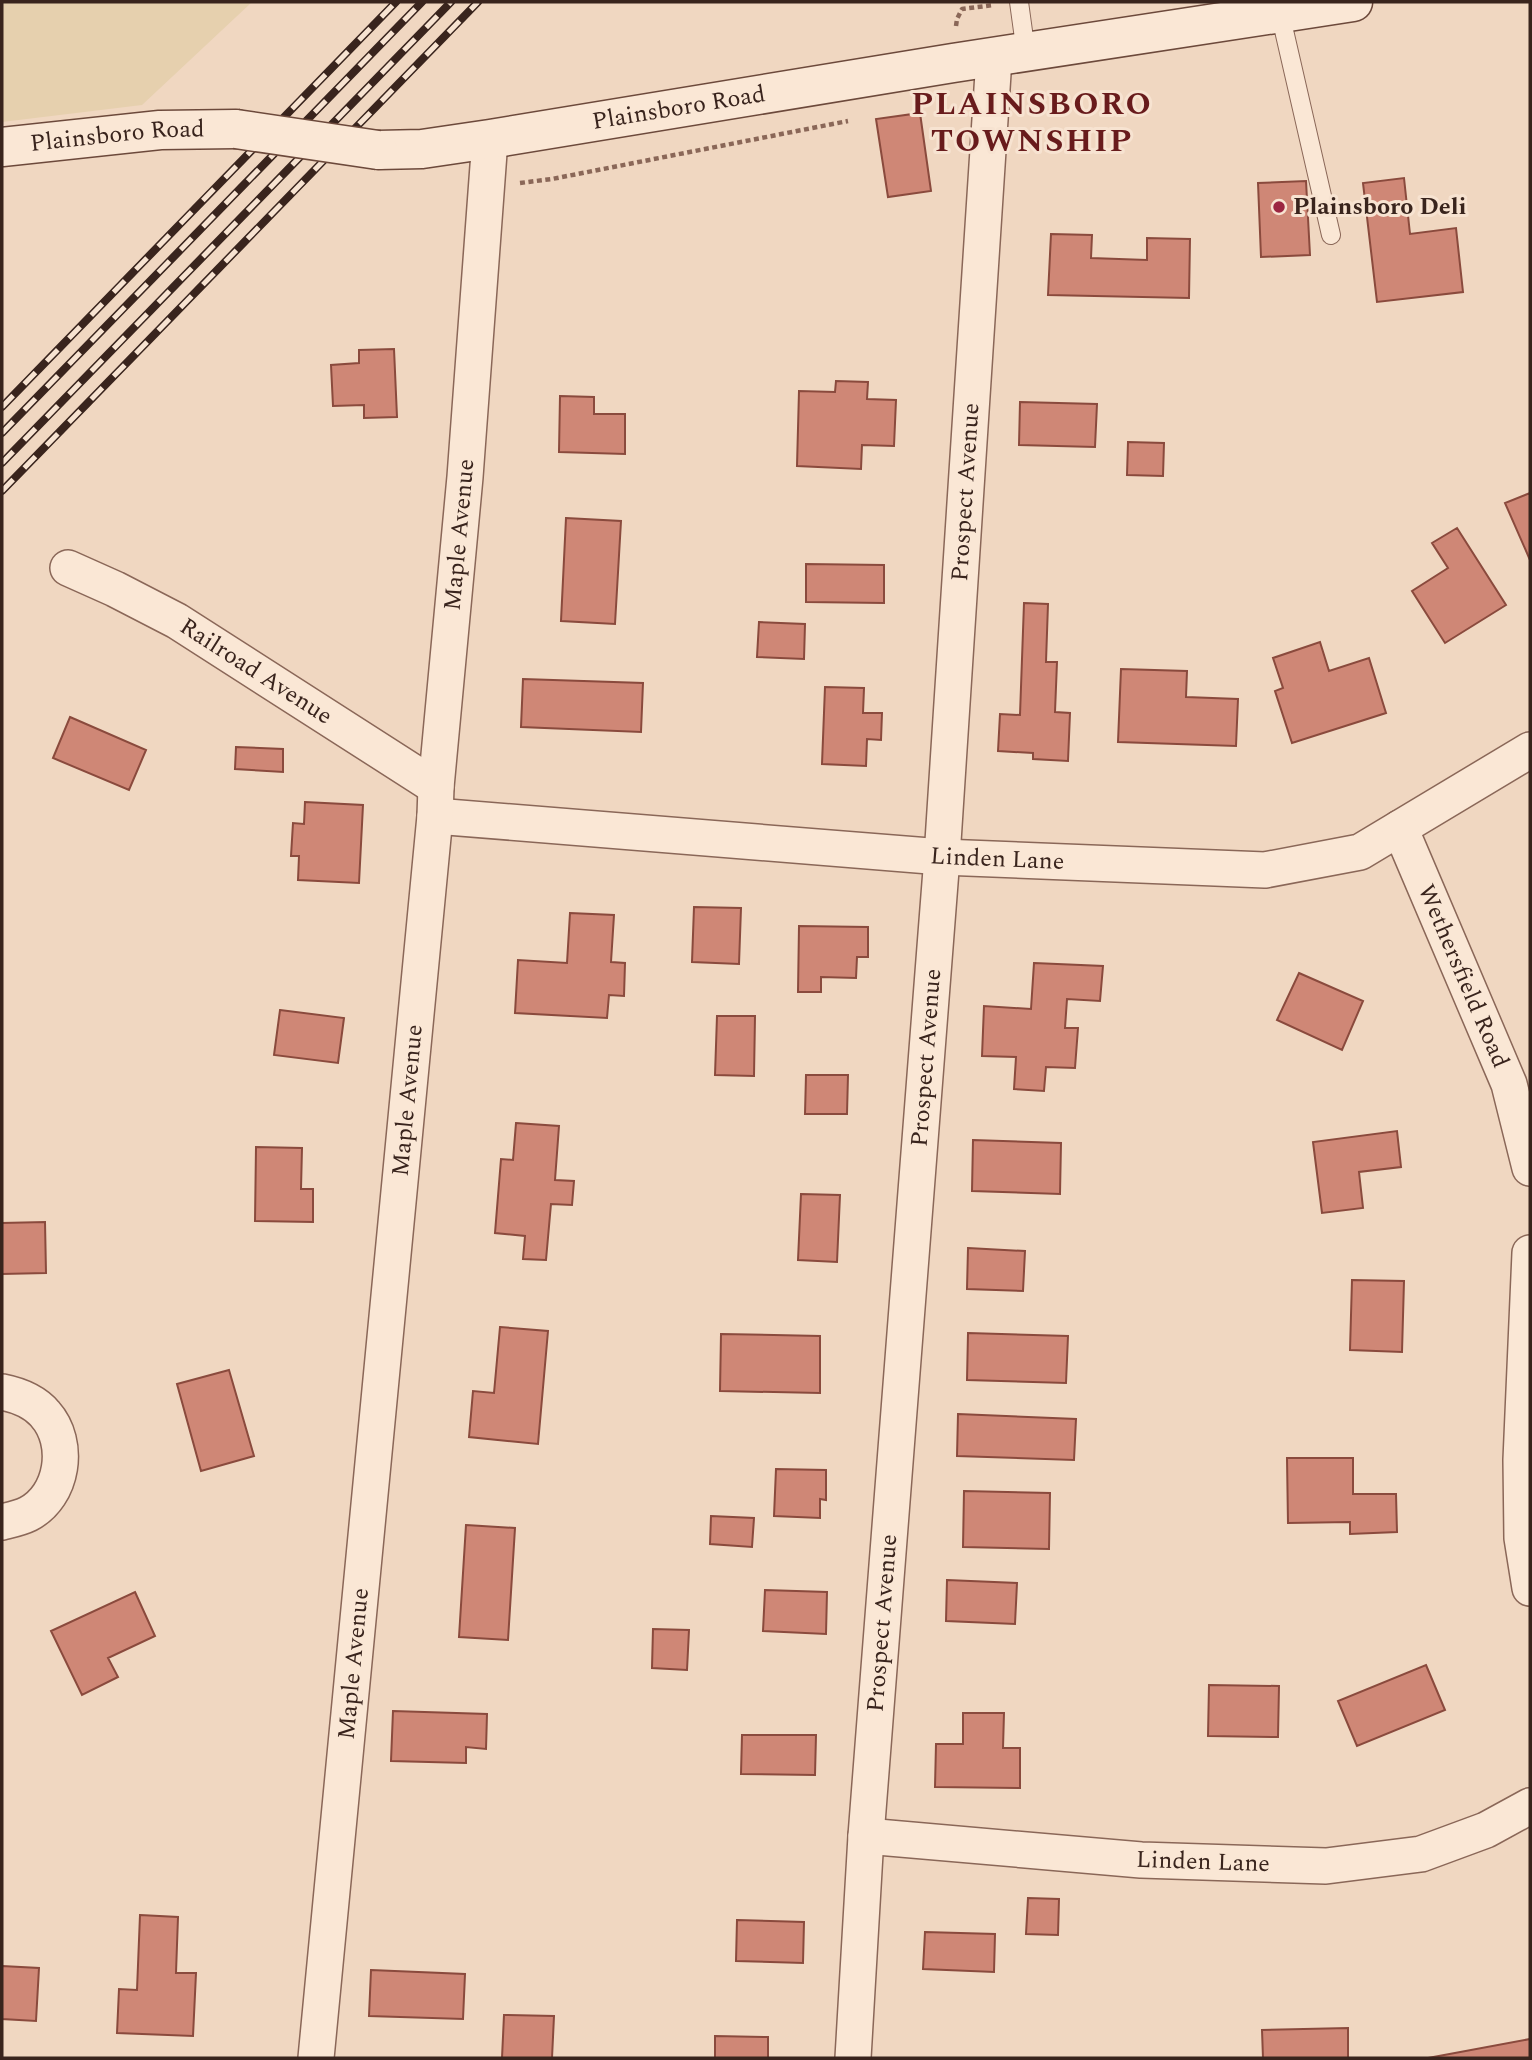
<svg xmlns="http://www.w3.org/2000/svg" width="1532" height="2060" font-family="Spectral,serif">
	<style>
		.farmland { fill: #e6d0ae }
		.building { fill: #cf8776; stroke: #8a4a3d; stroke-width: 2 }
		.lines { fill: none; stroke-linecap: round; stroke-linejoin: round }
		.lane-casing { stroke: #8a6758; stroke-width: 20 }
		.street-casing { stroke: #8a6758; stroke-width: 38 }
		.secondary-casing { stroke: #6c493b; stroke-width: 41 }
		.path { stroke: #8a6758; stroke-width: 4.5; stroke-dasharray: 5 3.5; stroke-linecap: butt }
		.lane { stroke: #fae7d5; stroke-width: 18 }
		.street { stroke: #fae7d5; stroke-width: 35 }
		.secondary { stroke: #fae7d5; stroke-width: 38 }
		.rail-casing { stroke: #39241d; stroke-width: 8 }
		.rail { stroke: #f7e3d1; stroke-width: 5; stroke-dasharray: 16; stroke-linecap: butt }
		.secondary-bridge-casing { stroke: #6c493b; stroke-width: 41; stroke-linecap: butt }
		.secondary-bridge { stroke: #fae7d5; stroke-width: 38 }
		.poi-dot { fill: #9c2641; stroke: #f7e3d1; stroke-width: 2.5 }
		.labels { text-anchor: middle; dominant-baseline: central; stroke-width: 6; stroke-linejoin: round; paint-order: stroke }
		.street-label { font-size: 24px; fill: #39241d; stroke: #f7e3d1 }
		.poi-label { font-size: 24px; font-weight: bold; fill: #39241d; stroke: #f7e3d1; text-anchor: start }
		.district-label { font-size: 32px; font-weight: bold; letter-spacing: 2px; fill: #681b1c; stroke: #f7e3d1 }
	</style>
	<rect width="100%" height="100%" fill="#f0d7c1"/>
	<path class="farmland" d="M2,2H252L142,105L2,122Z"/>
	<path class="building" d="M920,113L931,191L888,197L876,119Z
		M1404,178L1410,234L1456,228L1463,292L1377,302L1363,183Z
		M1306,181L1310,255L1261,257L1258,183Z
		M1051,234L1092,235L1091,258L1147,260V238L1190,239L1189,298L1048,295Z
		M394,349L397,417L364,418V405L333,406L331,365L359,363V350Z
		M836,381L868,382L867,399L896,400L894,446L862,445L861,469L797,466L799,391L835,392Z
		M560,396L594,397V414H625V454L559,452Z
		M1020,402L1097,404L1095,447L1019,445Z
		M1128,442L1164,443L1163,476L1127,475Z
		M1530,493V560L1505,503Z
		M566,518L621,521L615,624L561,621Z
		M1457,528L1506,605L1445,643L1412,591L1448,568L1432,543Z
		M806,564L884,565V603L806,602Z
		M1024,603L1048,604L1046,662H1057L1055,712L1070,713L1068,761L1033,759V753L998,751L1000,714L1020,715Z
		M759,622L805,624L804,659L757,657Z
		M1320,642L1329,671L1369,658L1386,713L1292,743L1275,691L1283,688L1273,658Z
		M1121,669L1187,671L1186,697L1238,699L1236,746L1118,742Z
		M523,679L643,683L641,732L521,727Z
		M825,687L864,688L863,713H882L881,740L867,739L866,766L822,764Z
		M70,717L146,750L129,790L53,758Z
		M236,747L283,749V772L235,769Z
		M305,802L363,805L359,883L298,880L299,856H291L293,823L304,824Z
		M694,907L741,908L739,964L692,962Z
		M570,913L614,915L611,962L625,963L624,996L609,995L607,1018L515,1013L518,960L567,963Z
		M799,926L868,927V957H857L856,978L821,977V992H798Z
		M1034,963L1103,966L1100,1001L1067,999L1065,1028H1078L1075,1068L1046,1067L1044,1091L1014,1089L1016,1057L982,1056L984,1006L1031,1009Z
		M1299,973L1363,1001L1342,1050L1277,1020Z
		M280,1010L344,1018L338,1063L274,1055Z
		M717,1016H755L754,1076L715,1075Z
		M806,1075H848L847,1114H805Z
		M516,1123L559,1126L555,1180L574,1181L572,1205L551,1204L546,1260L523,1259L525,1236L495,1233L501,1159L513,1160Z
		M1397,1131L1401,1167L1359,1172L1363,1208L1322,1213L1313,1142Z
		M973,1140L1061,1143L1060,1194L972,1191Z
		M256,1147L302,1148L301,1189H313V1222L255,1221Z
		M801,1194L840,1195L837,1262L798,1260Z
		M45,1222L46,1273L2,1274V1223Z
		M968,1248L1025,1251L1023,1291L967,1289Z
		M1352,1280L1404,1281L1402,1352L1350,1350Z
		M500,1327L548,1331L538,1444L469,1437L473,1391L494,1393Z
		M968,1333L1068,1336L1066,1383L967,1380Z
		M721,1334L820,1336V1393L720,1391Z
		M229,1370L254,1456L201,1471L177,1384Z
		M958,1414L1076,1419L1074,1460L957,1456Z
		M1287,1458H1353V1494H1396L1397,1532L1350,1534V1522L1288,1523Z
		M776,1469L826,1470V1500L820,1499V1518L774,1516Z
		M964,1491L1050,1493L1049,1549L963,1547Z
		M711,1516L754,1518L752,1547L710,1544Z
		M466,1525L515,1528L508,1640L459,1637Z
		M947,1580L1017,1583L1015,1624L946,1621Z
		M765,1590L827,1592L826,1634L763,1631Z
		M135,1592L155,1636L108,1658L118,1677L82,1695L51,1631Z
		M653,1629L689,1630L687,1670L652,1668Z
		M1426,1665L1445,1710L1357,1746L1338,1701Z
		M1209,1685L1279,1686L1278,1737L1208,1736Z
		M393,1711L487,1714L486,1749L466,1747V1763L391,1761Z
		M963,1713H1004L1003,1748H1020V1788L935,1787L936,1744H963Z
		M742,1735H816L815,1775L741,1774Z
		M1028,1898L1059,1899L1058,1935L1026,1934Z
		M140,1915L178,1917L176,1973H196L193,2036L117,2033L119,1989L137,1990Z
		M737,1920L804,1922L803,1963L736,1961Z
		M925,1932L995,1934L994,1972L923,1969Z
		M2,1966L39,1968L36,2021L2,2019Z
		M371,1970L465,1974L463,2019L369,2016Z
		M504,2015L554,2016L552,2058H502Z
		M1348,2028V2058H1263L1262,2030Z
		M715,2036L768,2037V2058H715Z
		M1530,2039V2058H1428Z"/>
	<g class="lines">
		<defs>
			<path id="lane" d="M1019,2L1026,53
				M1280,13L1331,235"/>
			<g id="street">
				<path id="s1" d="M68,568L115,589L177,621L436,787"/>
				<path id="s2" d="M435,816L942,857L1265,870L1360,852L1530,750"/>
				<path id="s3" d="M1400,828L1509,1084L1530,1168"/>
				<path d="M1530,1253L1521,1460L1522,1538L1530,1588"/>
				<path d="M2,1392C17,1395 34,1401 45,1414C71,1443 63,1496 28,1514C20,1518 10,1520 2,1522"/>
				<path id="s4" d="M866,1836L1141,1860L1326,1866L1421,1854L1486,1830L1530,1806"/>
				<path id="s5" d="M316,2058L435,816L436,787L465,477L490,139"/>
				<path id="s6" d="M853,2058L866,1836L942,857L994,58"/>
			</g>
			<g id="secondary">
				<path id="s7" d="M2,147L160,130L236,129"/>
				<path id="s8" d="M378,150L422,149L490,139L953,63L1353,2"/>
			</g>
		</defs>
		<use href="#lane" class="lane-casing"/>
		<use href="#street" class="street-casing"/>
		<use href="#secondary" class="secondary-casing"/>
		<path class="path" d="M956,26L957,19L962,9L994,5
			M520,183L552,179L848,121"/>
		<use href="#lane" class="lane"/>
		<use href="#street" class="street"/>
		<use href="#secondary" class="secondary"/>
		<defs>
			<path id="rail" d="M2,407L396,2
				M2,433L422,2
				M2,463L451,2
				M2,491L478,2"/>
		</defs>
		<use href="#rail" class="rail-casing"/>
		<use href="#rail" class="rail"/>
		<defs>
			<path id="secondary-bridge" d="M236,129L378,150"/>
		</defs>
		<use href="#secondary-bridge" class="secondary-bridge-casing"/>
		<use href="#secondary-bridge" class="secondary-bridge"/>
	</g>
	<circle class="poi-dot" cx="1279" cy="207" r="7"/>
	<g class="labels">
		<g class="street-label">
			<text stroke="none"><textPath href="#s8" startOffset="304">Plainsboro Road</textPath></text>
			<text stroke="none"><textPath href="#s7" startOffset="116">Plainsboro Road</textPath></text>
			<text stroke="none"><textPath href="#s6" startOffset="1570">Prospect Avenue</textPath></text>
			<text stroke="none"><textPath href="#s5" startOffset="1530">Maple Avenue</textPath></text>
			<text stroke="none"><textPath href="#s1" startOffset="215">Railroad Avenue</textPath></text>
			<text stroke="none"><textPath href="#s2" startOffset="564">Linden Lane</textPath></text>
			<text stroke="none"><textPath href="#s3" startOffset="161">Wethersfield Road</textPath></text>
			<text stroke="none"><textPath href="#s6" startOffset="1003">Prospect Avenue</textPath></text>
			<text stroke="none"><textPath href="#s5" startOffset="962">Maple Avenue</textPath></text>
			<text stroke="none"><textPath href="#s6" startOffset="436">Prospect Avenue</textPath></text>
			<text stroke="none"><textPath href="#s5" startOffset="396">Maple Avenue</textPath></text>
			<text stroke="none"><textPath href="#s4" startOffset="338">Linden Lane</textPath></text>
		</g>
		<g class="poi-label">
			<text x="1293" y="207">Plainsboro Deli</text>
		</g>
		<g class="district-label">
			<text x="1032" y="104">PLAINSBORO<tspan x="1032" dy="37">TOWNSHIP</tspan></text>
		</g>
	</g>
	<rect width="1532" height="2060" fill="none" stroke="#39241d" stroke-width="7"/>
</svg>
